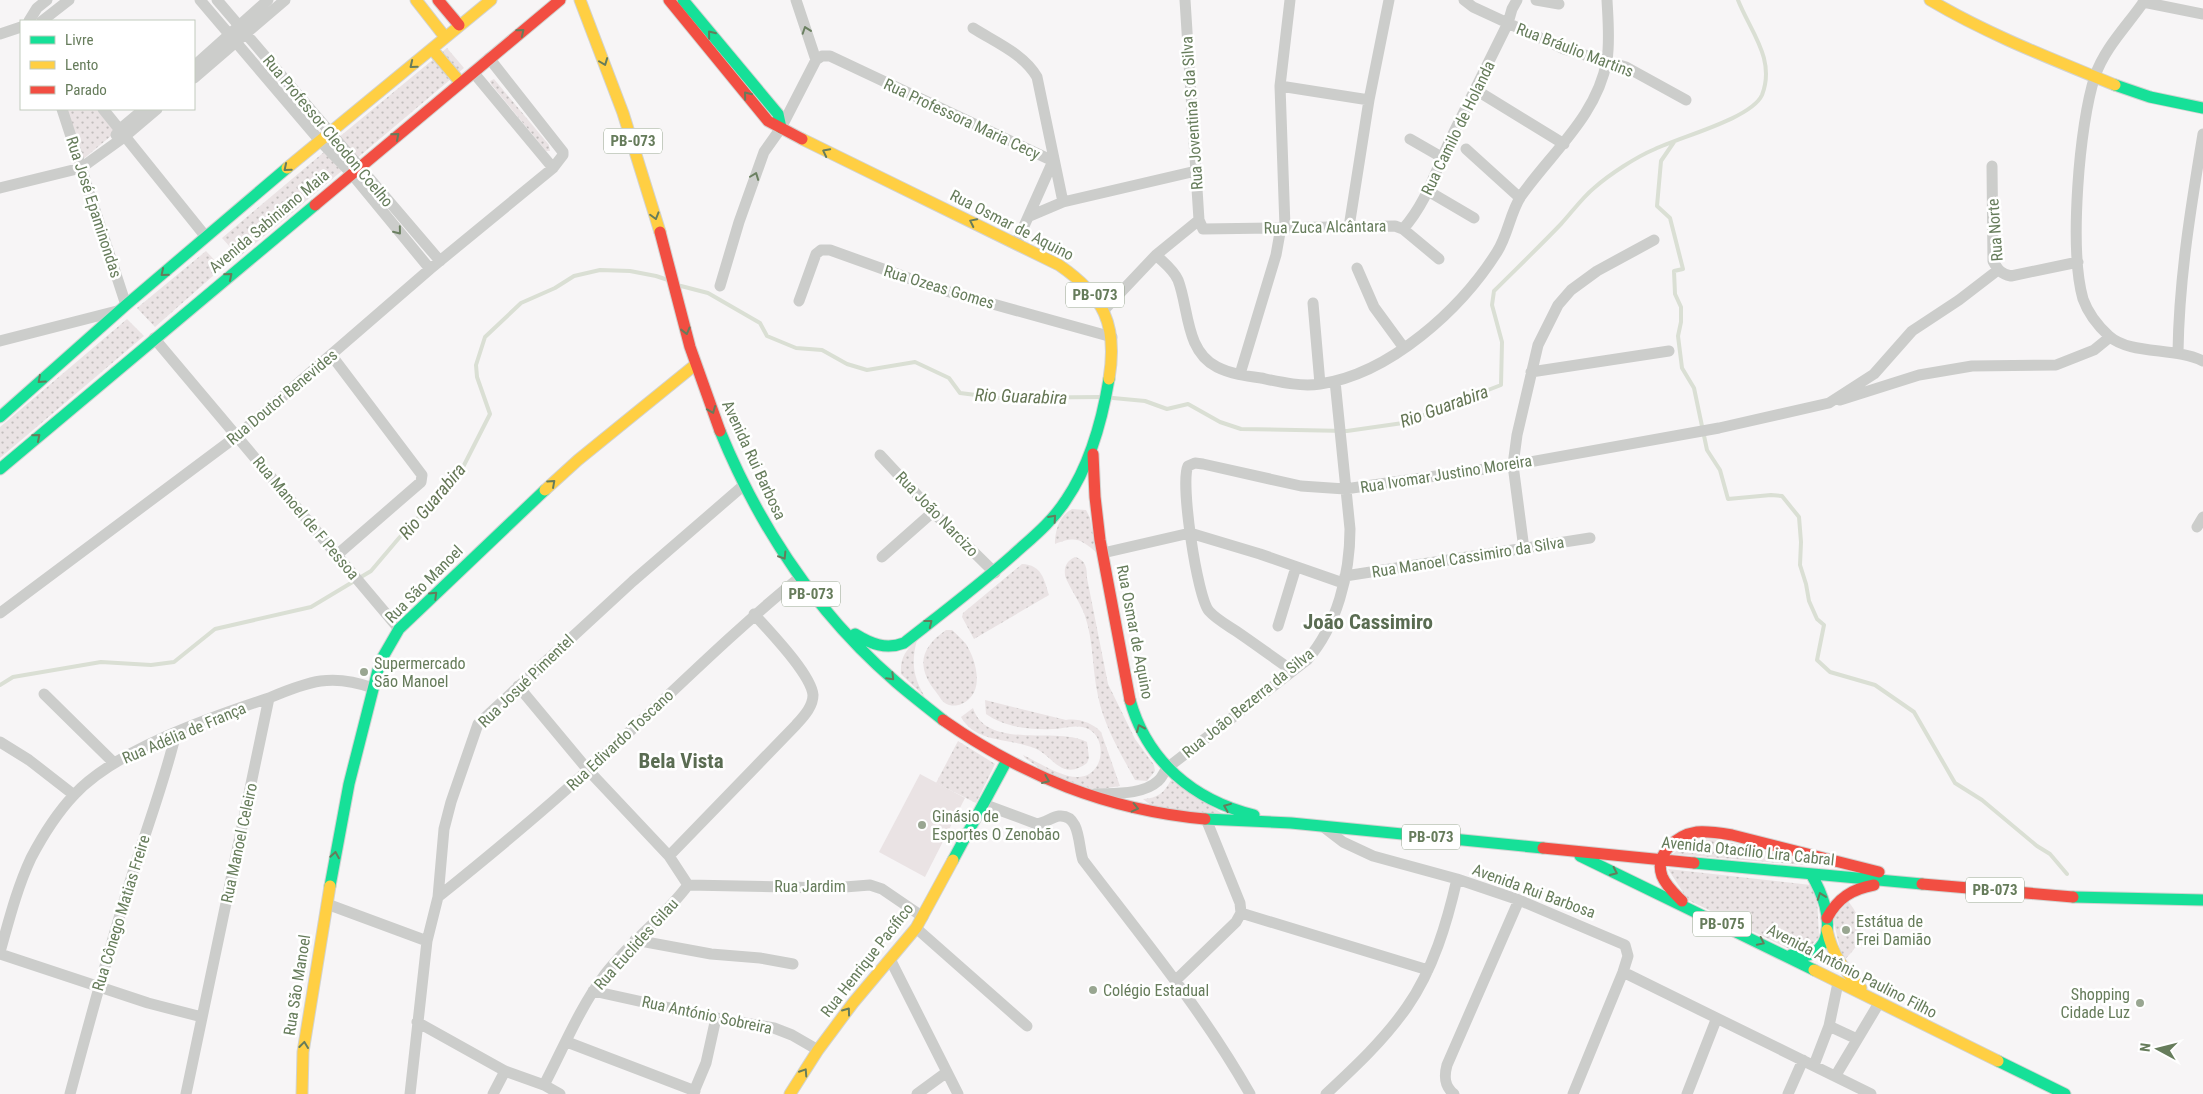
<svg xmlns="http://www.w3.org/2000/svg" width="2203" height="1094" font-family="'Roboto Condensed',sans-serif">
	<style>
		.park { fill: url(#park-dots) }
		.pitch { fill: #eae3e4 }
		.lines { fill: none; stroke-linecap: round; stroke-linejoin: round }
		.stream { stroke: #dadfd4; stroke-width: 4 }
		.fast-casing { stroke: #d2d3d1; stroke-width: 13 }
		.slow-casing { stroke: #d2d3d1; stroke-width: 13 }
		.jam-casing { stroke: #d2d3d1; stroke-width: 13 }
		.street { stroke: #cccdcb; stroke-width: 11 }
		.fast { stroke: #16e098; stroke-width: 11 }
		.slow { stroke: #ffcf43; stroke-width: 11 }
		.jam { stroke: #f24e42; stroke-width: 11 }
		.oneway { stroke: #6b8061 }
		.oneway2 { stroke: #667c5b }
		.poi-dot { fill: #99a691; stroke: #fff; stroke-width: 2 }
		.labels { text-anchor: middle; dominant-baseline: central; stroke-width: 5; stroke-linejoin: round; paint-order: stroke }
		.shield { fill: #fff; stroke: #94a38c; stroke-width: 1 }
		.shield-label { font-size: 15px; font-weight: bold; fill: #667c5b }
		.street-label { font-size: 16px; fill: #667c5b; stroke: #fff }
		.poi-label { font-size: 16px; fill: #667c5b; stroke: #fff; text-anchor: start }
		.water-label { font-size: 18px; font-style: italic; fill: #657655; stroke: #fff }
		.district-label { font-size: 21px; font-weight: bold; fill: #5a6c52; stroke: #fff }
	</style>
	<defs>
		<pattern id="park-dots" width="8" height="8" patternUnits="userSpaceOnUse" patternTransform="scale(1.25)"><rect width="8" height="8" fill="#eae3e4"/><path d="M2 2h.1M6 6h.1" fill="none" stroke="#c1bdbc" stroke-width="1.8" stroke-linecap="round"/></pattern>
	</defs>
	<rect width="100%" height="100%" fill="#f7f5f6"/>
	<path class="park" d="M447,48L464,68L356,159L338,138Z
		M494,79L549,145L550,151H546L491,84L490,81Z
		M65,109H98L118,130L81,161Z
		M324,152L344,169L239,257L222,238Z
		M206,251L222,268L155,327L137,308Z
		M127,319L144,336L0,458V427Z
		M1072,509L1086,510L1090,518L1096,552C1080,539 1076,536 1055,544C1055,531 1059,516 1072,509Z
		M1075,557C1086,560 1087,568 1087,578L1108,684L1135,739L1154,765L1155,771L1147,781L1135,780C1121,754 1104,726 1098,696C1092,669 1094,643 1085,616C1082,605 1066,582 1065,575C1064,566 1067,561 1075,557Z
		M1022,564C1042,565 1044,579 1049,595L974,639L962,617L963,613Z
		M946,630H952C957,635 962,639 966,644C975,658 983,685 970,698C964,704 957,707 949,705C942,703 940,697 936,692C916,667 920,648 946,630Z
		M917,640C911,662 913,677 925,697L901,674C900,658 905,651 917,640Z
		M985,700L1066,720C1078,718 1093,723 1101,732L1120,786L1095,790L1048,774L1025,758L1023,755C1043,764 1083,794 1098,764C1104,751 1100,733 1086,728C1073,724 1064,729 1052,729C1030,730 1004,727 986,714Z
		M973,708C987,751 1057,726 1087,742L1089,758L1087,763C1080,768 1074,771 1065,769C1053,765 1046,752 1034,748C1010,738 975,743 961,717Z
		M958,741L995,764L976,803L936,783Z
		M1171,780L1226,816L1153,807L1143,799C1158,798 1164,793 1171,780Z
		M1714,839L1840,868L1673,854L1689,841Z
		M1668,869L1811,885L1817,897L1819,937L1802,955L1688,900Z
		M1848,901C1866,924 1866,941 1843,961L1833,919Z"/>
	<path class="pitch" d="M920,774L965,798L925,877L879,852Z"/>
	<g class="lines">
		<path class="stream" d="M1674,142L1661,161L1657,206L1670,218L1683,269L1674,271L1675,294L1681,307V322L1678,336L1682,368L1694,388L1707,450L1720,470L1728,499L1771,495L1782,496L1799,517L1801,542L1800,565L1806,584L1809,601L1817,619L1824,625L1817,660L1830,672L1875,685L1914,712L1955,783L1982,800L2037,846L2050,854L2067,874
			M681,286L708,293L760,323L767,336L796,348L822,350L847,364L867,370L915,362L949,378L960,393L1000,398L1101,397
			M1113,398L1145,401L1167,409L1188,404L1220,422L1241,429L1347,431L1403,423L1501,385L1502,342L1492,305L1494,291C1516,269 1539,247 1561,224C1572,212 1582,198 1594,188C1610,174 1636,157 1655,149C1679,137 1751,119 1762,95C1776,59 1750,31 1738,0
			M0,685L13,677L101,662L151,665L174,662L215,629L311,607L371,571L399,538L460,473L490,414L477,377L476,365L485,337L521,303L555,288L574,276L600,270L630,271L656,276L668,280"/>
		<defs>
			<path id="fast" d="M683,0L778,114L781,128
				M2115,85L2150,97L2203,108
				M0,417L126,305L287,168
				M720,431C759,526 817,614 896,682C911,695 927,707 943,720
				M0,469L315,205
				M855,634C871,644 886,650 904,643C941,614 978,586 1013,555C1033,537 1052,522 1066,500C1090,465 1102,421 1109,379
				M1130,700C1147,761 1193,800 1254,815
				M1205,819L1291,823L1543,848
				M1580,856L1814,970
				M953,860L1006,762
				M1694,863L1922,884
				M330,886L349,784L380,662L399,629L545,490
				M2073,897L2203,900
				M1791,955C1824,961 1832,934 1825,906C1822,895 1817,884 1811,874
				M1998,1061L2065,1094"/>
			<path id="slow" d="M416,0L445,37
				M580,0L623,113L660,232
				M1930,0C1989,35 2052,59 2115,85
				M432,49L460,82
				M802,139L1059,265C1104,296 1118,325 1109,379
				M287,168L491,0
				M545,490L578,460L695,365
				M1827,930C1832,954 1844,970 1861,988
				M1814,970L1998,1061
				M302,1094L303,1052L330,886
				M790,1094L818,1050L853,1003L916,928L953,860"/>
			<path id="jam" d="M438,0L459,25
				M669,0L768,121L802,139
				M315,205L560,0
				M660,232L690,347L720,431
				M1093,454L1095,497L1100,540L1130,700
				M943,720C1023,776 1107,810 1205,819
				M1543,848L1694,863
				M1922,884L2073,897
				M1682,901C1675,894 1666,886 1662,876C1654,854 1677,835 1697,832C1708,831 1720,833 1732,835L1879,872
				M1827,918C1838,898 1852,889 1874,885"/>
		</defs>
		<use href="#fast" class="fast-casing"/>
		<use href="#slow" class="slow-casing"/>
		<use href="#jam" class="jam-casing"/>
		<path class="street" d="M200,0L320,141L351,173L430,269
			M217,0L440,261
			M1185,0L1199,220L1203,229L1395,226L1403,229L1439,259
			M1464,0L1473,7L1564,49L1626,67L1686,100
			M1536,0L1559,4
			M2145,0C2128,25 2105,47 2095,76C2079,124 2069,250 2083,299C2088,313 2098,326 2109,336C2130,355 2175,347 2203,361
			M2143,2L2203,14
			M29,21L37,8L47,0
			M42,21L69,0
			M973,28C995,42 1024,54 1037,77L1063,202
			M0,34L21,27
			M816,60L822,56H830L1053,161L1016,244
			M194,66L268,0
			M473,72L553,168
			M194,78L285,0
			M1280,86L1369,100
			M1476,90L1564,144
			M62,109L126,305
			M103,109L206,237
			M116,135L119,130L144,109
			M1410,139L1443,158
			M1466,149L1520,198
			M1992,166L1993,261C1998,270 2001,274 2011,276L2078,262
			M0,188L81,168L124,137L157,109
			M1428,191L1474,218
			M1030,216L1063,202L1196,171
			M1285,227L1280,86L1290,0
			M1349,227L1369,100L1389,0
			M1403,229C1428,201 1437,166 1453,134C1471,97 1490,60 1508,23L1512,9L1517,0
			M1156,255C1164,263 1173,269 1178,280C1189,308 1185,351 1217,367C1231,374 1246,376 1261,378C1280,382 1301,387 1320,384C1390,374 1461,309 1497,252C1508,235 1510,213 1521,196C1552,152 1597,116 1607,60C1610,41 1608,20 1607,0
			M1357,268L1374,307L1404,348
			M720,286L739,222L764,152L781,128L816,60L796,0
			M799,301L816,254L821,250H830L939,289L1112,337
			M1313,303L1320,384
			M1104,310L1156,255L1199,220
			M154,338L399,629
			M0,341L117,311
			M2178,352C2179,279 2191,206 2203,134
			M332,356L422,475L421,482L338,554
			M1531,372L1669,351
			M1240,374L1276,255L1281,227
			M1840,400L1919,375L1972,366L2056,365L2094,350L2110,337
			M880,455L933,512L995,573
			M2197,527L2203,517
			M1524,549L1513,465L1517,435L1538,345L1558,305L1571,290L1597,271L1654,240
			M1103,553L1190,533L1260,554L1343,583
			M882,557L933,512
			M1345,576L1590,538
			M0,613L237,436L430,269L553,168L563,155V152L489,58
			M1278,626L1296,567
			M1293,671C1274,658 1255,644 1236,631C1227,625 1216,619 1209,611C1197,597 1180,482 1188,466L1195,463L1203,464L1301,486L1345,489L1513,465L1719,428L1829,403L1874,374L1912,331L1959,300L1998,270
			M518,686L588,770L669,856L688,885
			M44,694L114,763
			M0,742L29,760L74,795
			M1095,794C1114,793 1143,795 1158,781C1162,778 1164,772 1167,768L1307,660C1337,626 1350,574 1350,529L1335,381
			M983,804L1037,824C1045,823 1052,817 1059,816C1081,814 1078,847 1083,860C1141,936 1203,1011 1250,1094
			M1326,829L1343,842L1373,856L1457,879L1519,900L1625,945L1628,956L1623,972L1573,1094
			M669,856L796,725C803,717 813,707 813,695C811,674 769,631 754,614
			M688,885L832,888L870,885L882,889L923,917
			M438,897C489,856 540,814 588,770C659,706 725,638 799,578
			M327,904L427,941
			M1241,913L1428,970
			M916,928L1027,1026
			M635,940L711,954L760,958L793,964
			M0,952C9,920 17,888 31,858C42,837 57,813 74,795C115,750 211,717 269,698
			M0,954L148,1003L202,1017
			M890,959L958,1094
			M1623,972L1871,1094
			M1175,981L1236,922L1241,913L1240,903L1206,819
			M593,991L716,1018L774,1028L792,1035L818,1050
			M417,1022L505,1071L544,1085L560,1094
			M1829,1026L1857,1039
			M567,1042L695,1091
			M1814,1065L1829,1026L1838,983
			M1836,1075L1879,1003
			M544,1085C562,1051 580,1007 603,977C628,943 663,919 688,885
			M70,1094C89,1023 108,952 130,882C145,832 164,784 176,733
			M186,1094L269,698C309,681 332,673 373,688
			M410,1094L427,941L438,897L444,829L451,802L478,724L633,581L744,485
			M493,1094L505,1071
			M693,1094L706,1063L716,1018
			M917,1094L947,1072
			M1326,1094C1355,1067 1384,1040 1407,1007C1433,970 1447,923 1457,879
			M1454,1094C1444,1086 1444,1076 1447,1065L1519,900
			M1687,1094L1716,1020
			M1788,1094L1803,1060"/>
		<use href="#fast" class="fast"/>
		<use href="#slow" class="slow"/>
		<use href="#jam" class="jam"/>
	</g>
	<defs><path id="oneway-chevron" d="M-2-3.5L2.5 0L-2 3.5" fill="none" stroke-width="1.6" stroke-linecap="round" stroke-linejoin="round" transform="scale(1.25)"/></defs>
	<g class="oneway">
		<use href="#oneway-chevron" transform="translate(806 30) rotate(-109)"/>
		<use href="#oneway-chevron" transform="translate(755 176) rotate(-69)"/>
		<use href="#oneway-chevron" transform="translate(398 231) rotate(51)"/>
	</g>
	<g class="oneway2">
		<use href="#oneway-chevron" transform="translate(521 32) rotate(-39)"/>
		<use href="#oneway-chevron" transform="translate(711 34) rotate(-129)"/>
		<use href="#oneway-chevron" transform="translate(604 62) rotate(69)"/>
		<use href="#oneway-chevron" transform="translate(413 65) rotate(141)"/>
		<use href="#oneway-chevron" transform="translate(747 95) rotate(-129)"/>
		<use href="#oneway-chevron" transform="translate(396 136) rotate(-40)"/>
		<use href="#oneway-chevron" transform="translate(826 152) rotate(-153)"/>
		<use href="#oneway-chevron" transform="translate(287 168) rotate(140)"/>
		<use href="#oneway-chevron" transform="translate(655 216) rotate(74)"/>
		<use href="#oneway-chevron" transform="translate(973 222) rotate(-154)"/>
		<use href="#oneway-chevron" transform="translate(164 273) rotate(140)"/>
		<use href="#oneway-chevron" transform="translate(229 276) rotate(-40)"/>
		<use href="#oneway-chevron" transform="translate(686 331) rotate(76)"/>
		<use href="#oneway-chevron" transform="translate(41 380) rotate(138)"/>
		<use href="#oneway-chevron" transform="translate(712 410) rotate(68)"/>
		<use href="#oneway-chevron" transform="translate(37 437) rotate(-40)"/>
		<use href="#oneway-chevron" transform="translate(552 483) rotate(-42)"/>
		<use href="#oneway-chevron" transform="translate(1053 518) rotate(-48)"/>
		<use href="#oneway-chevron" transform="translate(783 556) rotate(58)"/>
		<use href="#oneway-chevron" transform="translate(434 595) rotate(-44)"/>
		<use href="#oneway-chevron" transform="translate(929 623) rotate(-38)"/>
		<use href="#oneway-chevron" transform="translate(891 677) rotate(45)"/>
		<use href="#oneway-chevron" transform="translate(1140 728) rotate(-114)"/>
		<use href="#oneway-chevron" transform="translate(1046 780) rotate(23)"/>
		<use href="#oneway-chevron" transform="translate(1227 807) rotate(-158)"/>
		<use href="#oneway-chevron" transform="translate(1135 808) rotate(13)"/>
		<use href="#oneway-chevron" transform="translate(335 855) rotate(-81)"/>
		<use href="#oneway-chevron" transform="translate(1614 872) rotate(25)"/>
		<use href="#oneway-chevron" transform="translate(1821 896) rotate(-110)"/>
		<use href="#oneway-chevron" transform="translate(1761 942) rotate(26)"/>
		<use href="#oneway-chevron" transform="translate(847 1011) rotate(-54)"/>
		<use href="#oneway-chevron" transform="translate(304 1045) rotate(-83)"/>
		<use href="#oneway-chevron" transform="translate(804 1072) rotate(-57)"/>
	</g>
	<g class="poi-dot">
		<circle cx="364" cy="672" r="5"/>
		<circle cx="922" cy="825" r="5"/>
		<circle cx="1846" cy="930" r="5"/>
		<circle cx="1093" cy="990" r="5"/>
		<circle cx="2140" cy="1003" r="5"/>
	</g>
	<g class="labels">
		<g class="shield">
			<rect x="604" y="128.5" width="58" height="25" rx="4"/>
			<rect x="1066" y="282.5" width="58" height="25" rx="4"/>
			<rect x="782" y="581.5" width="58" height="25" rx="4"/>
			<rect x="1402" y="824.5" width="58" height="25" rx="4"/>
			<rect x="1966" y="877.5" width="58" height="25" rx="4"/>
			<rect x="1693" y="911.5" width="58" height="25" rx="4"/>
		</g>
		<g class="shield-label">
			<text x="633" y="141">PB-073</text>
			<text x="1095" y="295">PB-073</text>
			<text x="811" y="594">PB-073</text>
			<text x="1431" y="837">PB-073</text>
			<text x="1995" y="890">PB-073</text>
			<text x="1722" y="924">PB-075</text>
		</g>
		<g class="street-label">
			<text transform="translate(1575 50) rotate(21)">Rua Bráulio Martins</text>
			<text transform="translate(1192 113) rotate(-94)">Rua Joventina S da Silva</text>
			<text transform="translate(962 119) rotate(25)">Rua Professora Maria Cecy</text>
			<text transform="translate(1458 128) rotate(-64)">Rua Camilo de Holanda</text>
			<text transform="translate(328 131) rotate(50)">Rua Professor Cleodon Coelho</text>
			<text transform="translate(94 207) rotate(72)">Rua José Epaminondas</text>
			<text transform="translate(269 221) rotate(-40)">Avenida Sabiniano Maia</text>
			<text transform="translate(1012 225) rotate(27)">Rua Osmar de Aquino</text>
			<text transform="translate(1325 227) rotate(-1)">Rua Zuca Alcântara</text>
			<text transform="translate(1995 230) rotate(-94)">Rua Norte</text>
			<text transform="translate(939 287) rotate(17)">Rua Ozeas Gomes</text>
			<text transform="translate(282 397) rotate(-40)">Rua Doutor Benevides</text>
			<text transform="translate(754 460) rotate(65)">Avenida Rui Barbosa</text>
			<text transform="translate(1446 474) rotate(-9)">Rua Ivomar Justino Moreira</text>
			<text transform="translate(937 514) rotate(46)">Rua João Narcizo</text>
			<text transform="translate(306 518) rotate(50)">Rua Manoel de F Pessoa</text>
			<text transform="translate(1468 557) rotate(-9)">Rua Manoel Cassimiro da Silva</text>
			<text transform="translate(424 584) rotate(-45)">Rua São Manoel</text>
			<text transform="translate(1135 632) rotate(79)">Rua Osmar de Aquino</text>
			<text transform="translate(526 681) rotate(-44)">Rua Josué Pimentel</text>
			<text transform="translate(1248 703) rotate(-39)">Rua João Bezerra da Silva</text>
			<text transform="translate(184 733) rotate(-23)">Rua Adélia de França</text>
			<text transform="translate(620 740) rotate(-43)">Rua Edivardo Toscano</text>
			<text transform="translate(239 843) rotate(-78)">Rua Manoel Celeiro</text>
			<text transform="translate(1748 851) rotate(6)">Avenida Otacílio Lira Cabral</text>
			<text x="810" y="886">Rua Jardim</text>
			<text transform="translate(1534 891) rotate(20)">Avenida Rui Barbosa</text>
			<text transform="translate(121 913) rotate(-73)">Rua Cônego Matias Freire</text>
			<text transform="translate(636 944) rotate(-48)">Rua Euclides Gilau</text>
			<text transform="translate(867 960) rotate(-52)">Rua Henrique Pacífico</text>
			<text transform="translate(1852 971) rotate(27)">Avenida Antônio Paulino Filho</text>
			<text transform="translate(297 985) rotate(-81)">Rua São Manoel</text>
			<text transform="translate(707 1015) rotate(12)">Rua António Sobreira</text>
		</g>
		<g class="poi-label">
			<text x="374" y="663">Supermercado<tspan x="374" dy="18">São Manoel</tspan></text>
			<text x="932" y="816">Ginásio de<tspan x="932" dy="18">Esportes O Zenobão</tspan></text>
			<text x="1856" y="921">Estátua de<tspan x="1856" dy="18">Frei Damião</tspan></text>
			<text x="1103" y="990">Colégio Estadual</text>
			<text x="2130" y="994" text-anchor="end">Shopping<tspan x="2130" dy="18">Cidade Luz</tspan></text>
		</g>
		<g class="water-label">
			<text transform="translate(1021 396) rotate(2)">Rio Guarabira</text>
			<text transform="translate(1444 406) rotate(-20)">Rio Guarabira</text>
			<text transform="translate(432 501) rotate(-50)">Rio Guarabira</text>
		</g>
		<g class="district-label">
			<text x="1368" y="622">João Cassimiro</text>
			<text x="681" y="761">Bela Vista</text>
		</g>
	</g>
	<rect x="20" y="20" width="175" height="90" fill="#ffffff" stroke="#c2cbbd"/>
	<rect x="30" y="36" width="25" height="8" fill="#16e098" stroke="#c2cbbd"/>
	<text x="65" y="45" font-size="15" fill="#667c5b">Livre</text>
	<rect x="30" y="61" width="25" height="8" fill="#ffcf43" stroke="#c2cbbd"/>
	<text x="65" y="70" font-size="15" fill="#667c5b">Lento</text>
	<rect x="30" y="86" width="25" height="8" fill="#f24e42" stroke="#c2cbbd"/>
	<text x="65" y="95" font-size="15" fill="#667c5b">Parado</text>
	<g transform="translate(2158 1049) rotate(277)" stroke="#ffffff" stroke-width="4" paint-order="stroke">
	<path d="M0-4L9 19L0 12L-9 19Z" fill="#667c5b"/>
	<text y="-8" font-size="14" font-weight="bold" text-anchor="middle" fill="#667c5b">N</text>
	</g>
</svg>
